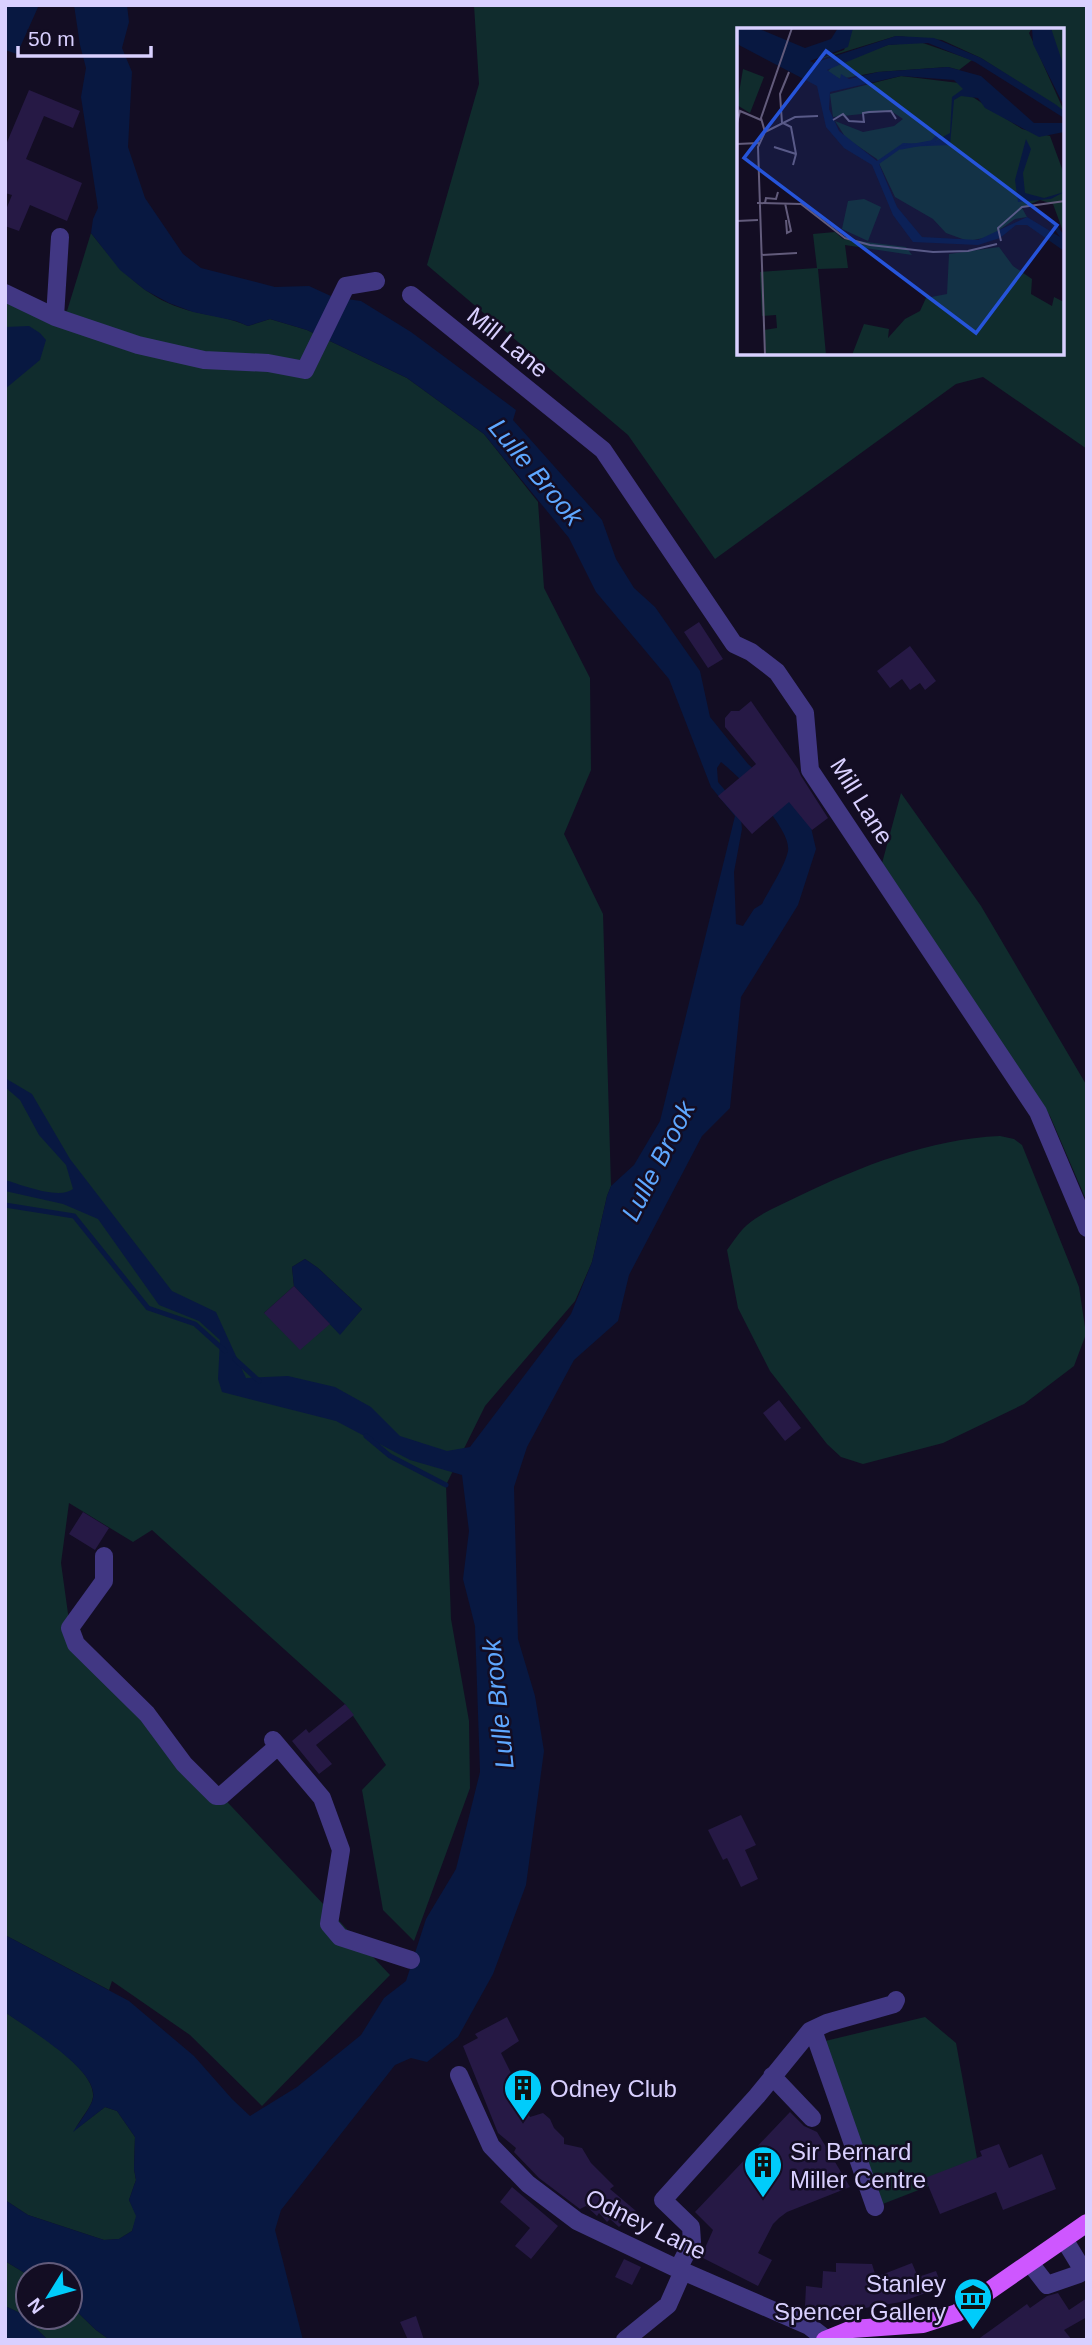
<svg xmlns="http://www.w3.org/2000/svg" width="1092" height="2345" font-family="Arial,sans-serif">
	<style>
		.green { fill: #102c2d; fill-rule: evenodd }
		.water { fill: #081841; fill-rule: evenodd }
		.lines { fill: none; stroke-linecap: round; stroke-linejoin: round }
		.stream { stroke: #081841; stroke-width: 5 }
		.building { fill: #261945 }
		.minor { stroke: #413783; stroke-width: 18 }
		.major { stroke: #ce57ff; stroke-width: 18 }
		.labels { text-anchor: middle; dominant-baseline: central; stroke-width: 5; stroke-linejoin: round; paint-order: stroke }
		.street-label { font-size: 24px; fill: #d9d0ff; stroke: #130d23 }
		.poi-label { font-size: 24px; fill: #d9d0ff; stroke: #130d23; text-anchor: start }
		.water-label { font-size: 26px; font-style: italic; fill: #5ea7ff; stroke: #130d23 }
		.inset-river { fill: none; stroke: #081841; stroke-width: 3.5 }
		.inset-road { fill: none; stroke: #625b7b; stroke-width: 2 }
		.view { fill: #2654da; fill-opacity: 0.15; stroke: #2654da; stroke-width: 3.5 }
		.inset-edge { fill: none; stroke: #d9d0ff; stroke-width: 3.5 }
	</style>
	<rect width="100%" height="100%" fill="#130d23"/>
	<path class="green" d="M474,5H1087V449L983,377L956,384L715,559L628,435L427,265L479,84ZM738,30H1062V354H738Z
		M91,233C120,270 146,301 195,312C213,316 230,318 248,326L270,319L307,330L407,378L484,434L538,502L544,588L590,678L591,770L564,834L603,914L611,1186L607,1196L592,1262L575,1301L485,1406L446,1485L451,1619L469,1721L470,1788L414,1941L383,1910L362,1790L386,1765L345,1704L152,1530L133,1542L69,1503L61,1563L70,1628L216,1790L390,1975L262,2106L190,2035L112,1981L109,1990L5,1935V297L67,311ZM305,1259L318,1268L362,1309L340,1334L330,1324L264,1313L294,1286L292,1267Z
		M901,793L981,906L1087,1086V1202L1050,1116L881,867Z
		M1000,1136L1014,1139L1022,1145L1079,1287L1086,1334L1074,1366L1024,1404L943,1443L863,1464L841,1457L827,1444L770,1371L738,1308L727,1250C733,1242 739,1232 747,1225C762,1212 781,1205 799,1196C861,1166 930,1139 1000,1136Z
		M5,2012C26,2027 96,2067 93,2097C92,2107 79,2120 75,2130L105,2107L117,2111L135,2137L134,2169L136,2180L129,2200L137,2216L132,2231L119,2239L104,2240L28,2215L5,2200Z
		M925,2017L956,2043L977,2158L929,2186L875,2207L817,2043Z
		M5,2261L28,2275V2317H70V2305L96,2330L110,2340H48L20,2313L5,2306Z"/>
	<path class="water" d="M5,5H39L17,54L5,50Z
		M74,5H127L129,22L122,48L132,72L128,147L145,198L183,254L201,268L275,287L309,286L333,297L361,301L411,332L516,410L513,420L602,520L616,559L634,588L655,607L700,671L710,717L748,764L809,819L816,849L798,905L741,997L730,1108L702,1136L629,1275L618,1321L574,1360L527,1447L514,1487L518,1639L535,1696L544,1751L526,1885L493,1974L458,2037L427,2062L411,2058L395,2065L281,2210L275,2230L303,2340H110L96,2330L70,2305V2275H28L5,2261V2200L28,2215L104,2240L119,2239L132,2231L136,2216L129,2200L136,2180L134,2169L135,2137L117,2111L105,2107L73,2132C78,2124 92,2106 93,2098C99,2070 25,2027 5,2012V1935L129,2001L194,2056L232,2099L250,2116L297,2087L361,2035L384,1998L406,1981L426,1919L456,1869L480,1772L475,1626L463,1579L469,1531L462,1475L410,1460L336,1421L222,1392L218,1379L220,1340L199,1321L159,1305L98,1219L63,1204L5,1191V1180C22,1185 59,1200 73,1189L66,1165L39,1135L20,1100L5,1087V1078L32,1094L70,1159L172,1291L216,1312L246,1378L288,1376L335,1387L371,1407L400,1436L447,1451L470,1447L571,1314L592,1262L607,1196L611,1186L634,1165L660,1121L735,816L711,787L669,679L596,592L569,538L484,434L407,378L307,330L270,319L248,326L236,321L193,312L169,303L145,290L120,270L91,233L93,219L98,208L81,97L86,68L80,45ZM721,762C739,776 792,829 788,851C785,866 769,890 762,904L754,909L743,926L736,924L734,872L742,829L740,808L718,782L717,768Z
		M29,326L40,333L46,340L40,360L5,389V327Z
		M305,1259L318,1268L362,1309L340,1335L294,1286L292,1267Z
		M5,2306L20,2313L48,2340H5Z"/>
	<g class="lines">
		<path class="stream" d="M5,1205L74,1216L148,1308L195,1324L225,1351
			M235,1359L259,1381
			M366,1436L390,1456L446,1485"/>
	</g>
	<path class="building" d="M29,90L80,111L73,128L44,116L26,159L82,183L67,221L30,205L19,231L5,226V212L12,195L5,193V147Z
		M699,622L723,659L708,668L684,632Z
		M910,646L936,681L925,690L920,683L910,690L902,679L890,688L877,671Z
		M751,701L798,769L801,776L828,818L812,830L789,802L752,834L718,796L756,764L725,727V718L731,711H739Z
		M294,1286L330,1324L300,1350L264,1313Z
		M779,1400L801,1428L785,1441L763,1413Z
		M83,1512L109,1528L95,1550L69,1534Z
		M345,1704L354,1715L316,1745L332,1764L319,1774L292,1741L306,1729L309,1733Z
		M741,1815L756,1845L745,1850L758,1879L741,1887L727,1858L723,1860L708,1830Z
		M507,2017L519,2041L501,2053L522,2095L519,2097L530,2117L543,2113L550,2119L554,2128L564,2138V2144L582,2148L591,2163L614,2186L610,2189L636,2211L619,2227L610,2219L607,2222L599,2213L597,2216L586,2206L580,2209L539,2178L514,2152L516,2148L498,2133L463,2046L478,2038L475,2034Z
		M790,2112L804,2126L817,2132L850,2187L787,2212L779,2218L773,2224L758,2253L772,2260L758,2286L701,2257L713,2230L695,2212Z
		M999,2144L1009,2168L1042,2154L1056,2189L1003,2210L996,2192L940,2214L925,2178L982,2156L980,2151Z
		M512,2187L558,2226L531,2259L515,2246L530,2228L500,2202Z
		M624,2259L641,2267L632,2285L615,2277Z
		M836,2263L872,2264L876,2277L912,2263L918,2277L936,2271L942,2287L901,2302L853,2310L805,2306L806,2286L822,2288L823,2271L836,2272Z
		M1058,2293L1069,2310L1087,2298V2317L1064,2330L1072,2340H977L1027,2304L1030,2308L1047,2296Z
		M416,2316L424,2340H408L400,2322Z"/>
	<g class="lines">
		<path class="minor" d="M5,293L55,317L138,345L204,360L268,363L305,370L346,286L376,281
			M411,295L603,450L734,644L751,652L777,672L805,713L810,770L1038,1112L1087,1228
			M55,317L60,237
			M104,1556V1581L70,1628L76,1644L147,1714L184,1764L216,1796H221L278,1746
			M273,1740L322,1798L341,1850L329,1924L340,1937L411,1960
			M813,2030L875,2207
			M459,2075L491,2146L528,2184L577,2221L678,2269L809,2326L826,2339
			M772,2076L812,2118
			M1030,2263L1047,2285L1079,2274L1081,2267L1064,2239
			M678,2269L692,2242L691,2227L663,2200L757,2096L810,2031L827,2023L894,2004L896,2000
			M625,2340L668,2305L683,2271"/>
		<path class="major" d="M825,2340L852,2329L923,2324L957,2313L1087,2223"/>
	</g>
	<defs>
		<symbol id="building-pin" viewBox="-11 -11 22 30"><path d="M0 17L-7.5 6A9.5 9.5 0 1 1 7.5 6Z" fill="#00ccfb" stroke="#130d23"/><path d="M-4-6H4V6H1V3H-1V6H-4ZM-2.5-4.3h1.7v1.8h-1.7ZM.8-4.3h1.7v1.8H.8ZM-2.5-1h1.7V.8h-1.7ZM.8-1h1.7V.8H.8Z" fill="#111"/></symbol>
		<symbol id="museum-pin" viewBox="-11 -11 22 30"><path d="M0 17L-7.5 6A9.5 9.5 0 1 1 7.5 6Z" fill="#00ccfb" stroke="#130d23"/><path d="M0-6L6-3V-2H-6V-3ZM-5-1h2V3h-2ZM-1-1h2V3h-2ZM3-1h2V3H3ZM-6 4H6V6H-6Z" fill="#111"/></symbol>
	</defs>
	<g fill-rule="evenodd">
		<use href="#building-pin" x="501" y="2066" width="44" height="60"/>
		<use href="#building-pin" x="741" y="2143" width="44" height="60"/>
		<use href="#museum-pin" x="951" y="2275" width="44" height="60"/>
	</g>
	<g class="labels">
		<g class="street-label">
			<text transform="translate(508 342) rotate(39)">Mill Lane</text>
			<text transform="translate(862 801) rotate(58)">Mill Lane</text>
			<text transform="translate(646 2224) rotate(26)">Odney Lane</text>
		</g>
		<g class="poi-label">
			<text x="550" y="2088">Odney Club</text>
			<text x="790" y="2151">Sir Bernard<tspan x="790" dy="28">Miller Centre</tspan></text>
			<text x="946" y="2283" text-anchor="end">Stanley<tspan x="946" dy="28">Spencer Gallery</tspan></text>
		</g>
		<g class="water-label">
			<text transform="translate(536 472) rotate(50)">Lulle Brook</text>
			<text transform="translate(658 1161) rotate(-63)">Lulle Brook</text>
			<text transform="translate(498 1704) rotate(-96)">Lulle Brook</text>
		</g>
	</g>
	<g transform="translate(737 28)">
		<rect width="327" height="327" fill="#130d23"/>
		<path d="M116,0H295L292,5L327,83L244,30L205,12L159,8L74,34L107,22ZM314,0H327V39L317,18ZM183,14L235,32L222,42L211,39L141,44L103,51L90,44L99,35L151,17ZM6,41L27,49L13,85L0,77ZM164,48L222,55L231,66L285,101L313,108L327,146V206L316,176L303,172L285,180L290,189L278,191L252,209L231,213L209,205L196,191L158,169L140,131L109,110L98,93L126,104L157,98L166,91L154,83L96,89L93,66ZM127,171L144,179L131,213L105,201L111,173ZM98,204L106,211L169,219L175,227L108,217L111,240L81,241L89,327H29L27,302L40,300L39,287L25,288L23,244L80,240L76,206ZM262,219L276,238L295,251L294,266L315,278L317,269L327,274V327H115L127,296L152,301L151,310L168,291L183,283L189,270L210,266L212,226Z" fill="#102c2d"/>
		<path d="M0,0H20L68,20L94,11L101,0H116L111,19L73,33L77,35L159,8L197,10L244,30L318,76L327,83V90L238,34L191,15L151,17L90,42L103,51L104,46L112,51L141,44L211,39L244,48L297,95H327V104L302,109L248,80L241,70L224,68L217,72L213,117L166,119L142,136L160,179L185,209L241,212L290,189L323,209L313,195L317,193L326,206L327,223L290,197H279L263,210L241,217L176,214L156,187L135,137L107,120L89,99L80,58L0,16ZM164,48L217,52L226,61L215,69L213,105L193,116L166,115L140,133L102,103L92,81L93,64ZM295,0H314L327,39V78L296,16ZM289,111L294,121L286,145L288,165L307,170L327,164L314,171L281,174L278,152Z" fill="#081841" fill-rule="evenodd"/>
		<path class="inset-river" d="M163,120L195,114L203,106"/>
		<path class="inset-road" d="M96,92L106,86L112,93L128,94M0,95L3,83L24,92M45,95L43,66L52,44M46,95L54,99L59,126L56,137M127,95L126,85L132,84L154,83L159,91M28,104L58,89L81,88M0,116L22,115M37,119L59,126M20,175L64,176L108,210L133,217L196,224L231,223L260,216M28,175L29,170L39,171L41,164M48,175L54,203L50,205L49,192M0,193L21,192M264,213L261,200L285,179L328,173M24,227L60,225M28,327L21,119L28,104L24,90L55,0"/>
		<path class="view" d="M89,23L320,197L239,305L7,130Z"/>
		<rect width="327" height="327" class="inset-edge"/>
	</g>
	<rect width="1092" height="2345" fill="none" stroke="#d9d0ff" stroke-width="14"/>
	<g transform="translate(49 2296) rotate(233)"><circle r="33" fill="#130d23" stroke="#625b7b" stroke-width="2"/>
	<path d="M0-5L12 26L0 18L-12 26Z" fill="#00ccfb"/>
	<text y="-10" font-size="19" font-weight="bold" text-anchor="middle" fill="#d9d0ff">N</text>
	</g>
	<path d="M18 46v10h133v-10" fill="none" stroke="#d9d0ff" stroke-width="3.5"/>
	<text x="28" y="46" font-size="21" fill="#d9d0ff" stroke="#130d23" stroke-width="5" paint-order="stroke">50 m</text>
</svg>
